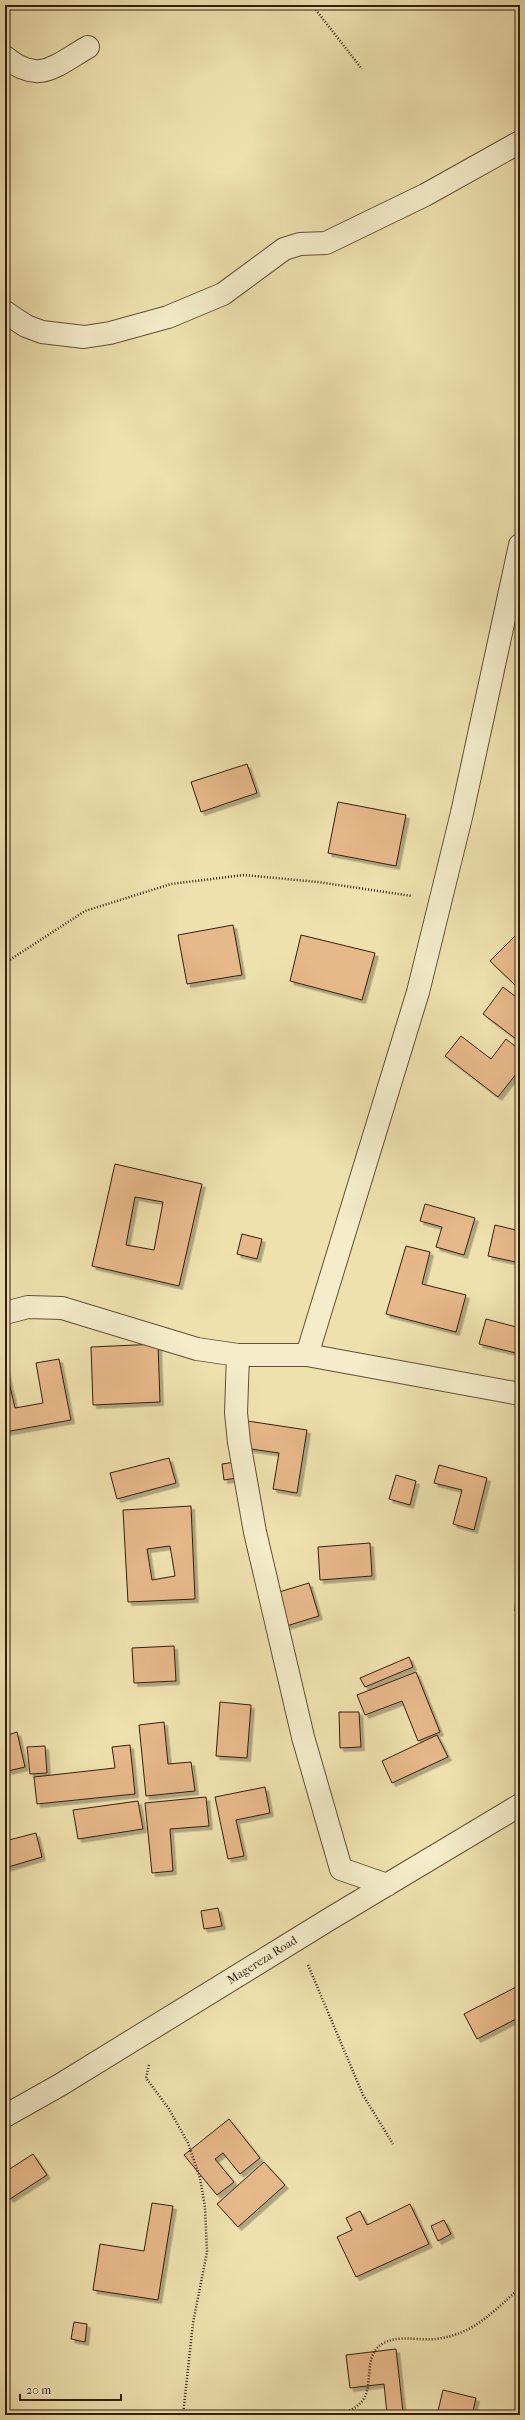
<svg xmlns="http://www.w3.org/2000/svg" width="525" height="2420" font-family="'IM FELL French Canon',serif">
	<style>
		.building { fill: #e7b88a; stroke: #321e0e; fill-rule: evenodd; filter: url(#shadow) }
		.lines { fill: none; stroke-linecap: round; stroke-linejoin: round }
		.minor-casing { stroke: #614f36; stroke-width: 24 }
		.path { stroke: #321e0e; stroke-width: 2.5; stroke-dasharray: 1 2; stroke-linecap: butt }
		.minor { stroke: #f4ecca; stroke-width: 22 }
		.labels { text-anchor: middle; dominant-baseline: central; stroke-width: 3; stroke-linejoin: round; paint-order: stroke }
		.street-label { font-size: 12px; fill: #321e0e; stroke: #f4ecca }
	</style>
	<defs>
		<filter id="shadow"><feDropShadow dx="3.5" dy="3.5" stdDeviation="0" flood-color="#0004"/></filter>
	</defs>
	<rect width="100%" height="100%" fill="#eee1ae"/>
	<filter id="stains"><feTurbulence type="fractalNoise" baseFrequency=".005" numOctaves="4"/><feColorMatrix values="0 0 0 0 .2 0 0 0 0 .09 0 0 0 0 .02 0 0 0 .5 -.17"/></filter>
	<radialGradient id="worn" r=".72"><stop offset=".6" stop-color="#630" stop-opacity="0"/><stop offset="1" stop-color="#630" stop-opacity=".3"/></radialGradient>
	<path class="building" d="M247,764L257,793L201,812L191,782Z
		M338,802L406,815L396,866L328,853Z
		M233,925L242,975L187,984L178,935Z
		M520,931V982L516,986L490,961Z
		M301,935L375,953L362,1000L290,981Z
		M503,987L520,1000V1042L483,1014Z
		M461,1036L491,1059L506,1039L520,1050V1069L498,1097L445,1056Z
		M115,1164L202,1184L179,1286L92,1266ZM135,1197L163,1202L154,1250L126,1245Z
		M425,1204L475,1218L464,1255L436,1247L442,1227L420,1221Z
		M495,1225L520,1231V1263L488,1256Z
		M242,1234L262,1239L257,1259L237,1254Z
		M406,1246L430,1252L422,1284L466,1295L456,1332L386,1314Z
		M486,1319L520,1328V1354L479,1344Z
		M158,1344L160,1402L93,1405L91,1347Z
		M59,1359L71,1420L5,1432V1365L15,1408L43,1403L36,1363Z
		M234,1419L307,1430L297,1493L273,1489L279,1453L230,1446Z
		M169,1458L176,1483L117,1499L110,1473Z
		M242,1461L244,1477L224,1480L222,1464Z
		M439,1465L487,1478L474,1530L453,1524L462,1490L434,1483Z
		M396,1475L416,1481L410,1505L389,1499Z
		M191,1506L195,1599L128,1602L123,1510ZM170,1546L175,1576L152,1580L147,1549Z
		M370,1543L372,1576L320,1580L318,1547Z
		M518,1563H520V1611H515Z
		M309,1583L319,1616L270,1631L259,1598Z
		M174,1646L176,1681L134,1683L132,1648Z
		M409,1657L413,1667L365,1687L360,1678Z
		M416,1672L440,1732L418,1741L402,1701L365,1715L357,1695Z
		M220,1702L251,1705L247,1758L216,1756Z
		M339,1712H359L361,1747L340,1748Z
		M164,1722L168,1764L191,1762L195,1791L146,1796L139,1725Z
		M17,1732L25,1767L8,1771L5,1761V1736Z
		M437,1735L448,1757L392,1783L382,1761Z
		M130,1745L135,1794L37,1804L34,1777L115,1768L112,1747Z
		M45,1746L47,1773L30,1774L27,1747Z
		M265,1787L270,1813L236,1820L244,1856L228,1859L215,1797Z
		M206,1797L209,1826L170,1829L173,1871L152,1873L145,1803Z
		M138,1801L143,1829L78,1839L73,1810Z
		M36,1833L42,1857L5,1868V1841Z
		M218,1908L222,1926L204,1929L201,1911Z
		M518,1986L520,1990V2017L477,2039L464,2014Z
		M229,2119L260,2158L240,2174L223,2153L215,2159L234,2182L217,2195L184,2155Z
		M33,2154L47,2175L10,2199L5,2192V2172Z
		M264,2162L285,2185L238,2227L217,2204Z
		M152,2203L173,2206L158,2300L93,2290L100,2244L144,2251Z
		M410,2204L429,2244L356,2277L337,2237L352,2230L346,2218L360,2211L367,2225Z
		M444,2220L451,2234L438,2241L431,2226Z
		M74,2322L87,2324L85,2342L71,2339Z
		M396,2349L403,2412L387,2414L384,2384L350,2388L346,2355Z
		M443,2390L476,2398L472,2415H437Z"/>
	<g class="lines">
		<defs>
			<path id="minor" d="M5,57C39,85 55,66 88,47
				M5,312L26,326L42,332L84,337L110,333L168,317L223,294L284,249L300,244L326,243L425,195L520,142
				M5,1313L28,1307L62,1308L197,1349L238,1355H307L520,1394
				M238,1355L236,1413L239,1442L255,1532L303,1737L341,1869L387,1885
				M307,1355L418,992L462,813L520,545
				M5,2116L60,2085L328,1920L520,1805"/>
		</defs>
		<use href="#minor" class="minor-casing"/>
		<path class="path" d="M312,5L362,69
			M5,963L85,911L171,884L244,875L318,882L412,896
			M308,1965L363,2095L393,2144
			M149,2065L146,2078L169,2109L188,2143L200,2178L205,2207L207,2252L193,2323L183,2415
			M335,2415C342,2413 351,2411 357,2406C378,2391 360,2358 382,2344C398,2334 418,2341 436,2339C475,2334 492,2312 520,2288"/>
		<use href="#minor" class="minor"/>
	</g>
	<g class="labels">
		<g class="street-label">
			<text transform="translate(262 1960) rotate(-32)">Magereza Road</text>
		</g>
	</g>
	<rect width="525" height="2420" fill="none" stroke="#eee1ae" stroke-width="20"/>
	<rect x="6" y="6" width="513" height="2408" fill="none" stroke="#321e0e" stroke-width="2"/>
	<rect x="10" y="10" width="505" height="2400" fill="none" stroke="#321e0e"/>
	<path d="M20 2394v6h101v-6" fill="none" stroke="#321e0e" stroke-width="2"/>
	<text x="26" y="2394" font-size="12" fill="#321e0e" stroke="#f4ecca" stroke-width="3" paint-order="stroke">20 m</text>
	<rect width="100%" height="100%" filter="url(#stains)"/>
	<rect width="100%" height="100%" fill="url(#worn)"/>
</svg>
